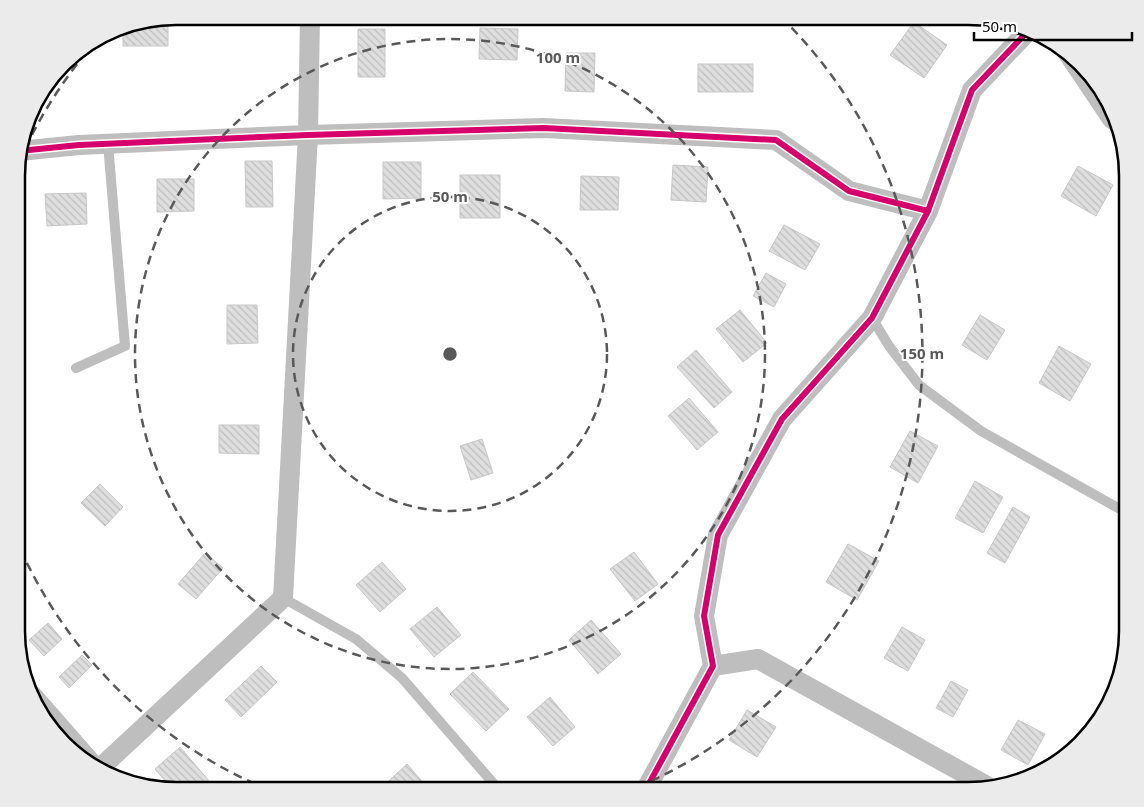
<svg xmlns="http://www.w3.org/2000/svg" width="1144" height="807" font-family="'Noto Sans',sans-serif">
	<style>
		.building { fill: url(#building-back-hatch); stroke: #c7c7c7 }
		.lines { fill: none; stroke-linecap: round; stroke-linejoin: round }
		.service { stroke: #bebebe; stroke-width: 10 }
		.minor { stroke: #bebebe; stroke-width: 20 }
		.cycleway-casing { stroke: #fff; stroke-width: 9 }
		.cycleway { stroke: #d6006c; stroke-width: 6 }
		.ring { fill: none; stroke: #595959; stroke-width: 2.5; stroke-dasharray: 9 6 }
		.rim { fill: none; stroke: #000; stroke-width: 2.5 }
		.centre { fill: #595959; stroke: #fff; stroke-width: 2.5 }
		.ring-label { font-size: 15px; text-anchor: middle; font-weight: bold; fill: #595959; stroke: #fff; stroke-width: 4; stroke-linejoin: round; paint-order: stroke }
	</style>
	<defs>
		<pattern id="building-back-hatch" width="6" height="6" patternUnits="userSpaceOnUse" patternTransform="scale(1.25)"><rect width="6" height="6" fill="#dfdfdf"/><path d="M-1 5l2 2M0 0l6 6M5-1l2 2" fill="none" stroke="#bebebe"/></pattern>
	</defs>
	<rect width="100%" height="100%" fill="#fff"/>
	<path class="building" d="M168,18V46H123V26Z
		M914,22L947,45L924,78L890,55Z
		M480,28L518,29L517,60L479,59Z
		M358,29H385V77H358Z
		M566,53H595L594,92L565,91Z
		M698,64H753V92H698Z
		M245,161H272L273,207H246Z
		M383,162H421V198L383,199Z
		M673,165L708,167L706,202L671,200Z
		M1078,166L1113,185L1096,216L1061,196Z
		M460,175H500V218H460Z
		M581,176L619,177L618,210H580Z
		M157,179H194V211L157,212Z
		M86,193L87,224L47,226L45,194Z
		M784,225L820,244L805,270L769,251Z
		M766,273L786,284L774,307L753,296Z
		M227,305H257L258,343L227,344Z
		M740,310L767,343L743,362L716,329Z
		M980,315L1005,330L987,360L962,345Z
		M1059,346L1091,364L1070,401L1039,383Z
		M696,350L732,392L714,408L677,367Z
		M689,398L718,432L697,450L668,416Z
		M219,425H259V454L219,453Z
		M910,431L938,446L918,483L890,467Z
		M482,439L493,473L471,480L460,446Z
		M975,481L1003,497L983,533L955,518Z
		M100,484L123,507L105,526L81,503Z
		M1013,507L1030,517L1005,563L987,553Z
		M848,544L879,561L857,600L826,582Z
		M634,552L658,584L635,601L610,569Z
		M205,553L223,568L196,599L178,584Z
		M382,562L406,589L380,612L356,585Z
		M437,607L461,635L434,657L410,629Z
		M591,620L621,654L598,674L569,640Z
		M48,623L62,639L44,656L29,640Z
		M902,627L925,640L908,671L884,658Z
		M82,655L92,665L69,688L59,677Z
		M261,666L277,682L241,717L225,700Z
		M473,672L509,709L486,731L450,694Z
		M951,681L968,690L953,717L936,708Z
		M550,697L575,727L553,746L527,717Z
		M747,710L776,727L757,757L729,740Z
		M1018,720L1045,734L1028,765L1001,750Z
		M180,747L216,789L214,790H173L155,769Z
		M407,764L427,787L423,791H378Z"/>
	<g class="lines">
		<path class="service" d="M872,318L889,346L919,385L981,431L1127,513
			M76,368L125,346L108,144
			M283,598L356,639L402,678L500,791"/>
		<path class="minor" d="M1067,52L1112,119L1115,121
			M19,151L79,145L308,135L544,128L776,140L849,191L928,211
			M713,666L758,659L987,786
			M32,695L95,767
			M99,769L283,598L308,135L310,16
			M645,791L713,666L704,616L718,535L782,419L872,318L928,211L972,90L1029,30"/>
		<defs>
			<path id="cycleway" d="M19,151L79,145L308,135L544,128L776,140L849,191L928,211
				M645,791L713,666L704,616L718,535L782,419L872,318L928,211L972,90L1029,30"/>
		</defs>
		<use href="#cycleway" class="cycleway-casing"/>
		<use href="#cycleway" class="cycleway"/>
	</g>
	<g class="ring">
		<circle cx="450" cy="354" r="157"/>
		<circle cx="450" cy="354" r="315"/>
		<path d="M269 790A472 472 0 0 1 19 546M19 162A472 472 0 0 1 96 41M781 17A472 472 0 0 1 631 790"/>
	</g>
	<path d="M0 0H1144V807H0ZM176 25H968A151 151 0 0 1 1119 176V631A151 151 0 0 1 968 782H176A151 151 0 0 1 25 631V176A151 151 0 0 1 176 25Z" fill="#ebebeb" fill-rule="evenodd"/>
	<path class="rim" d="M176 25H968A151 151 0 0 1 1119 176V631A151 151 0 0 1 968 782H176A151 151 0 0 1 25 631V176A151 151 0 0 1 176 25Z"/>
	<circle cx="450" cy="354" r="8" class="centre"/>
	<g class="ring-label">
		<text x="558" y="63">100 m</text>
		<text x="450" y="202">50 m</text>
		<text x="922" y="359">150 m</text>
	</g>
	<path d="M974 32v8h158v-8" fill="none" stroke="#000000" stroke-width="2.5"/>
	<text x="982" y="32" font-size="15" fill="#000000" stroke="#ffffff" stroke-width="4" paint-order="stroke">50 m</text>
</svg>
